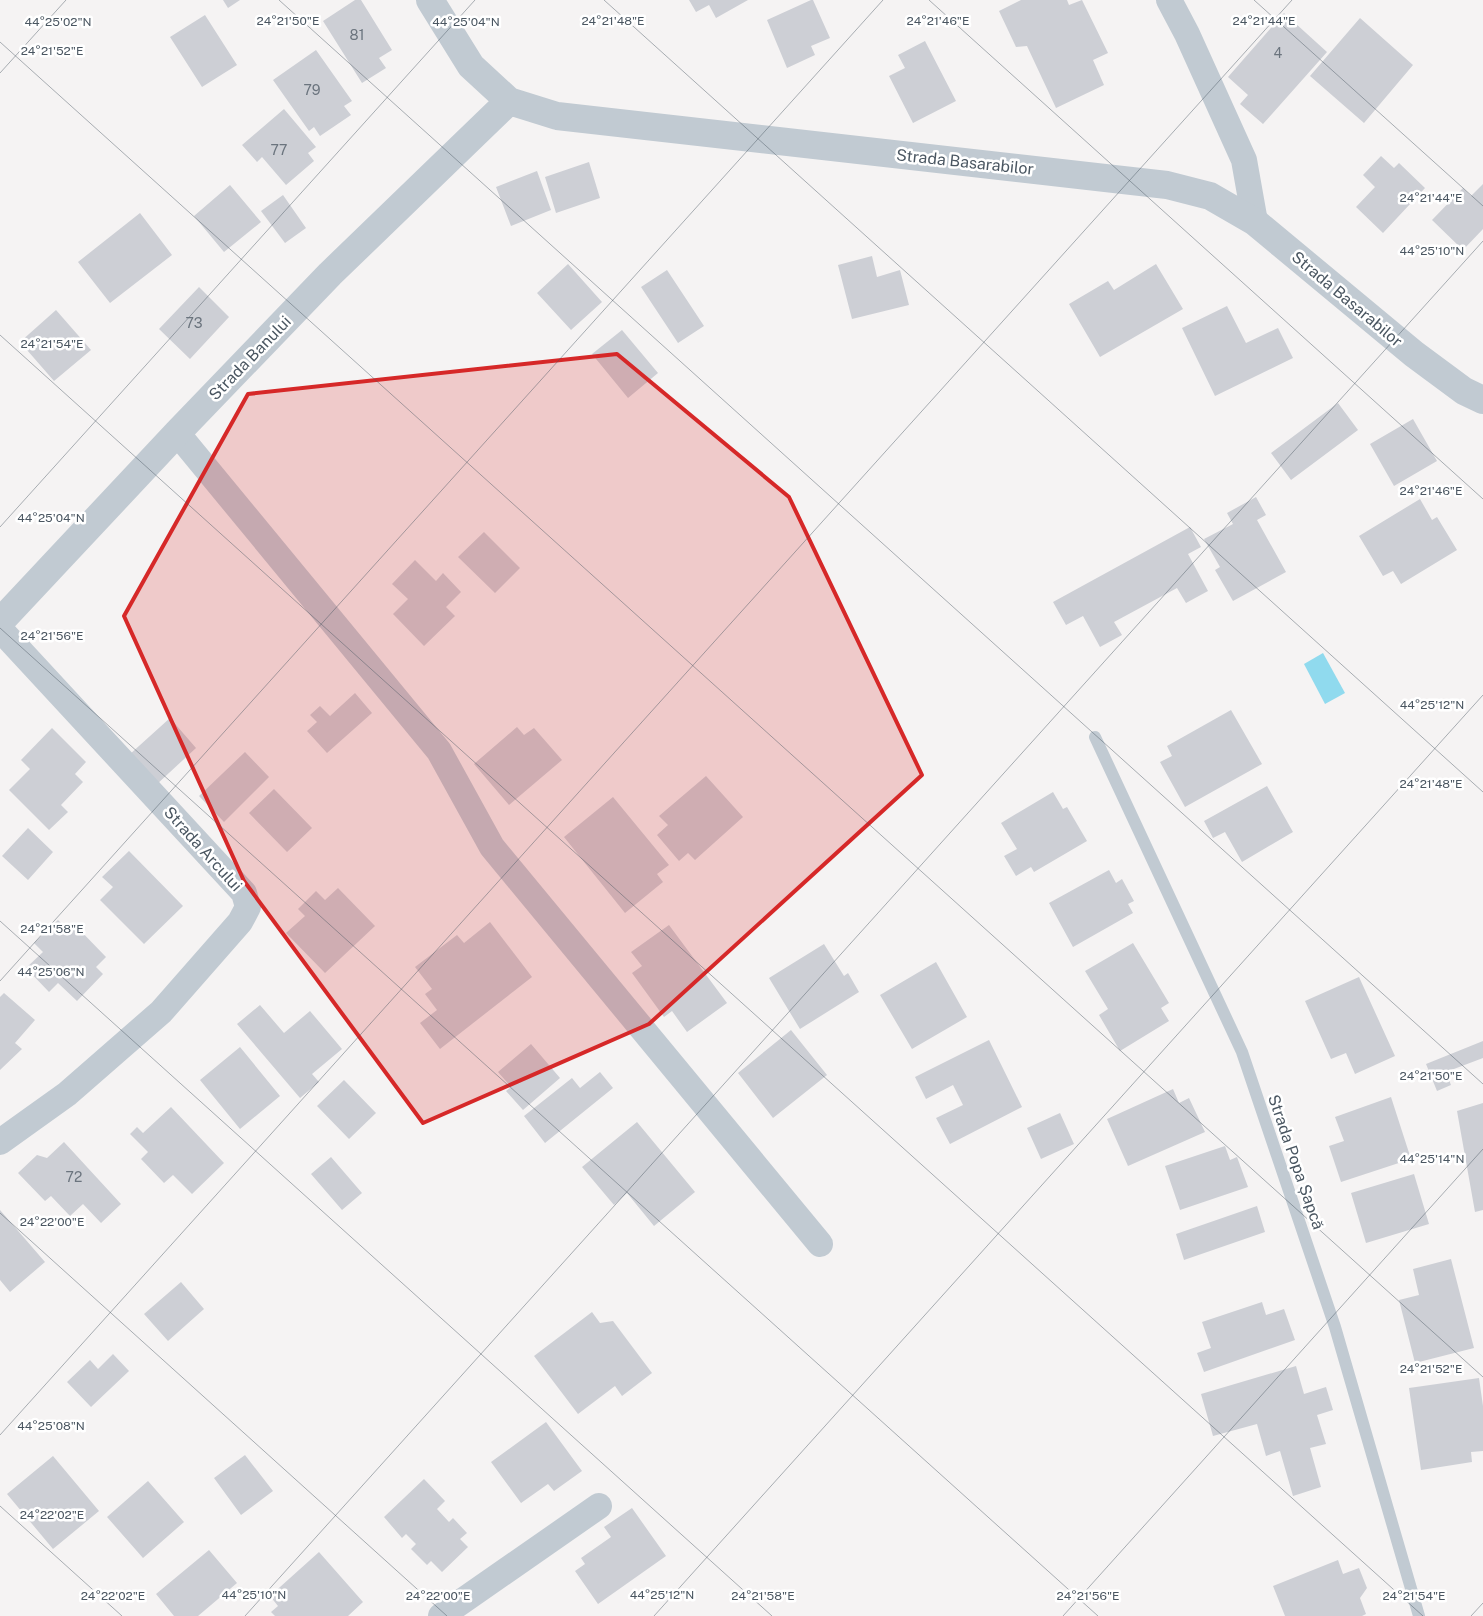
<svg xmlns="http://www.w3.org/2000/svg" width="1483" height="1616" font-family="'Public Sans',sans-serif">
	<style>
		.water { fill: #90daee }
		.building { fill: #cdcfd5 }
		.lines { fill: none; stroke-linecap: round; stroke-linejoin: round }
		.service { stroke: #c1cad2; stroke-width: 12 }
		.minor { stroke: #c1cad2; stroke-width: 26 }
		.tertiary { stroke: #c1cad2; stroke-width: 28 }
		.marked { fill: #d62828; fill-opacity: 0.2; stroke: #d62828; stroke-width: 4; stroke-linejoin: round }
		.ticks { fill: none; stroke: #4a5661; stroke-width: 1; stroke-opacity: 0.45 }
		.labels { text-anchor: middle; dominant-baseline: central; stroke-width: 5; stroke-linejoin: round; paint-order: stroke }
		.number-label { font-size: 14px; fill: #6b747e }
		.street-label { font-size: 16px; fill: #4a5661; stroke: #fff }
		.ticks-label { font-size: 12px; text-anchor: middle; fill: #4a5661; stroke: #fff; stroke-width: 5; stroke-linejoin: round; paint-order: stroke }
	</style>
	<rect width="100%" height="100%" fill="#f5f3f3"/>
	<path class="water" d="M1323,653L1345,693L1325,704L1304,664Z"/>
	<path class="building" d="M223,0H240L228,8Z
		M355,0H361L392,50L379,58L386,68L362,83L323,21Z
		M689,0H748L716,18L709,5L696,12Z
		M811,0H813L830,38L811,46L815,55L787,68L767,20Z
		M1021,0H1067L1069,5L1082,0L1108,53L1093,60L1104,85L1056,108L1027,46L1016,47L999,11Z
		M1284,13L1327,52L1263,124L1240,104L1248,95L1228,77Z
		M205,15L237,65L202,87L170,37Z
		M1360,18L1413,65L1364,123L1310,76Z
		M925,41L956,101L913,123L889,76L905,68L898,55Z
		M316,50L352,101L344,106L351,115L320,136L314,127L309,131L273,80Z
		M284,109L316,147L308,153L314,161L286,185L262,157L257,162L242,145Z
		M1381,156L1394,168L1399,163L1425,188L1383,233L1356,207L1375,187L1363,175Z
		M589,162L600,198L556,213L545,177Z
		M537,171L551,210L511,226L496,187Z
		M1483,184V229L1463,250L1432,220L1463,188L1471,196Z
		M230,185L261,222L224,252L194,216Z
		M283,195L306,228L285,243L261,211Z
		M140,213L172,255L110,303L78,262Z
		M872,256L877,277L900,270L909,305L852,319L838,265Z
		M568,264L602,302L571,330L537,293Z
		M1156,264L1183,309L1100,357L1069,304L1108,281L1114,290Z
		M667,270L704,326L678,343L641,287Z
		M199,287L229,317L190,359L159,329Z
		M1227,306L1246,343L1278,328L1293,358L1215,396L1182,328Z
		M56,310L91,350L54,381L20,342Z
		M622,330L658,373L628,398L592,354Z
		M1338,403L1358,430L1291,480L1271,453Z
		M1413,419L1437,461L1394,486L1370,444Z
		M1256,497L1266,515L1257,520L1286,572L1233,601L1215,570L1220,567L1204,539L1233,524L1227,513Z
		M1420,499L1432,520L1437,517L1457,550L1401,584L1393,571L1383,576L1359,536Z
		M1190,527L1201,547L1188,554L1208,591L1186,603L1177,588L1114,622L1122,635L1100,647L1083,616L1066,625L1053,602Z
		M484,532L520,568L495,593L458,557Z
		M415,560L436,581L443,573L461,592L446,607L455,616L424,646L393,614L408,599L392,584Z
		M355,693L372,713L327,753L307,731L317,722L310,715L320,706L330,716Z
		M1231,710L1262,764L1185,807L1160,762L1172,756L1167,746Z
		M170,718L196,748L156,785L129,755Z
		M517,727L524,735L534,728L562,760L509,805L474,764Z
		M52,728L86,762L75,774L83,782L61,805L68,812L49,830L9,790L30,769L21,760Z
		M245,752L269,777L224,822L199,796Z
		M706,776L743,817L695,860L688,853L679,861L657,835L668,825L659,816Z
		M1267,786L1293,832L1242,862L1225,832L1213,838L1204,821Z
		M274,789L312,828L287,852L249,813Z
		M1053,792L1063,809L1067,807L1087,841L1034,872L1031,867L1016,876L1004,856L1017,849L1001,823Z
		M613,797L669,865L657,874L663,882L625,913L564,837Z
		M28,828L53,852L28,880L2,856Z
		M129,851L183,906L144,944L100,900L113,887L102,877Z
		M1109,870L1116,883L1122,879L1134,901L1128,904L1133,913L1073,947L1049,903Z
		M338,888L375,926L325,973L286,933L305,916L298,909L316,891L325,900Z
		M58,920L69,931L75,925L106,957L96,967L103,974L77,1001L58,983L49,992L26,968L43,952L34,943Z
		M490,922L532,977L440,1049L420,1023L437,1010L425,994L432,989L415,967L457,935L464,943Z
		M669,925L727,1003L687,1032L672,1011L664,1017L632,973L642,966L631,952Z
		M1133,943L1169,1003L1161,1008L1169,1021L1120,1051L1099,1015L1108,1009L1085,971Z
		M824,944L844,976L848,973L859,992L800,1029L769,978Z
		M936,962L967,1017L912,1049L880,995Z
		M1359,977L1395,1056L1355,1074L1346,1053L1331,1059L1305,1001Z
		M4,993L35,1020L15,1043L22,1049L0,1070V997Z
		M260,1005L284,1033L310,1011L342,1049L312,1074L319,1082L300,1098L237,1024Z
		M791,1030L827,1075L773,1118L738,1073Z
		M989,1040L1022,1107L950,1144L936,1118L963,1105L953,1085L926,1099L915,1077Z
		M1483,1041V1058L1446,1072L1451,1085L1437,1091L1426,1064Z
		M531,1044L560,1078L523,1110L506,1091L511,1087L498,1072Z
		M240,1047L280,1096L240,1129L200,1080Z
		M600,1072L613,1088L545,1143L524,1116L572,1078L580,1088Z
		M344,1080L376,1113L349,1139L317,1106Z
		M1173,1089L1179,1103L1189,1098L1205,1132L1128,1166L1107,1119Z
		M1391,1097L1411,1159L1341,1182L1329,1146L1344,1141L1335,1117Z
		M1483,1103V1210L1475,1212L1457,1111Z
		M171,1107L224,1163L192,1194L173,1175L164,1183L141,1159L148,1152L130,1134L137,1127L143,1133Z
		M1060,1113L1074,1144L1041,1159L1027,1128Z
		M637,1122L695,1192L654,1226L627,1193L614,1205L582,1167Z
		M64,1142L121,1204L101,1223L83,1204L70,1216L51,1196L45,1201L18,1173L37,1155L47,1158Z
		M1225,1146L1230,1160L1237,1157L1248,1187L1180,1210L1165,1166Z
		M331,1157L362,1193L342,1210L311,1174Z
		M1414,1174L1429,1224L1366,1243L1351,1193Z
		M1257,1206L1265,1232L1184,1260L1176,1234Z
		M0,1210L45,1262L10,1292L0,1280Z
		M1451,1259L1474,1348L1415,1363L1399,1300L1419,1295L1413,1269Z
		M181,1282L204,1309L168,1341L144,1314Z
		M1262,1302L1266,1315L1284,1309L1295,1340L1204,1372L1197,1353L1211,1348L1202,1322Z
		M592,1312L600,1323L613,1321L652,1373L622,1396L615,1386L578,1414L534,1356Z
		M113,1354L129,1371L91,1407L67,1382L90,1360L98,1369Z
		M1296,1366L1304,1394L1326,1387L1333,1410L1317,1415L1326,1444L1310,1448L1321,1487L1293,1496L1280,1451L1266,1456L1257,1424L1213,1436L1201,1394Z
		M1479,1378L1483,1406V1451L1471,1452L1472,1462L1421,1470L1409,1388Z
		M546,1422L582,1471L554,1491L548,1484L521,1503L491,1462Z
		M245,1455L273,1491L241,1515L214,1478Z
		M53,1456L99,1511L53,1549L7,1494Z
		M424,1479L445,1501L437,1509L449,1522L453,1518L467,1533L460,1539L468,1547L442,1572L431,1561L427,1565L411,1549L416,1544L406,1534L402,1538L384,1517Z
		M148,1481L184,1522L143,1558L107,1517Z
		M632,1508L666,1556L598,1604L575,1571L585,1564L581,1558L611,1537L604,1527Z
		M209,1550L237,1583L198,1616H174L156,1594Z
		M319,1552L363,1602L348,1616H275L271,1612L278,1606L270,1596Z
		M1338,1560L1343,1574L1359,1568L1367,1588L1360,1598L1366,1614L1362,1616H1285L1273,1586Z"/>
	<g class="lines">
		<path class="service" d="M1095,737L1242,1052L1335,1327L1419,1616"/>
		<path class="minor" d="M1169,0L1187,34L1244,160L1255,222
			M177,433L439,751L492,847L820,1244
			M0,629L244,893L248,907L240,922L161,1012L67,1094L0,1142
			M441,1616L599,1506"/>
		<path class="tertiary" d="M430,0L471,66L509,101L557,116L1167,185L1210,196L1255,222L1414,354L1464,391L1483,400
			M0,622L177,433L330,274L509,101"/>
	</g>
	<path class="marked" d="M617,354L789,497L922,775L649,1024L423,1123L244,881L124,616L248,394Z"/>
	<path class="ticks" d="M279,0L1483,1084M604,0L1483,792M929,0L1483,499M1254,0L1483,206M0,42L1483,1377M0,73L66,0M0,335L1423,1616M0,527L475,0M0,628L1098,1616M0,921L772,1616M0,981L883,0M0,1213L447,1616M0,1435L1292,0M0,1506L122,1616M245,1616L1483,241M654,1616L1483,695M1063,1616L1483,1149M1471,1616L1483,1603"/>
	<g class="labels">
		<g class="number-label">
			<text x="357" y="35">81</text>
			<text x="1278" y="53">4</text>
			<text x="312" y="90">79</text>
			<text x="279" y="150">77</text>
			<text x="194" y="323">73</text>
			<text x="74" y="1177">72</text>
		</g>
		<g class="street-label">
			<text transform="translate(965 162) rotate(6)">Strada Basarabilor</text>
			<text transform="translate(1347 299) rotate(40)">Strada Basarabilor</text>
			<text transform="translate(250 358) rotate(-46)">Strada Banului</text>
			<text transform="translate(203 849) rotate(48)">Strada Arcului</text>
			<text transform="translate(1296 1162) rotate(71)">Strada Popa Șapcă</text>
		</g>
	</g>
	<g class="ticks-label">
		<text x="288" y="25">24°21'50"E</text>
		<text x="613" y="25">24°21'48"E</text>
		<text x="938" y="25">24°21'46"E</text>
		<text x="1264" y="25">24°21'44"E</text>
		<text x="58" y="26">44°25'02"N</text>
		<text x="466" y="26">44°25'04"N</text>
		<text x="52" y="55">24°21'52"E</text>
		<text x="1431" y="202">24°21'44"E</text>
		<text x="1432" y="255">44°25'10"N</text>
		<text x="52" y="348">24°21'54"E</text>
		<text x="1431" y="495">24°21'46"E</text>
		<text x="51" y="522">44°25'04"N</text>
		<text x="52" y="640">24°21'56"E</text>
		<text x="1432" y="709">44°25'12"N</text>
		<text x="1431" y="788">24°21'48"E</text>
		<text x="52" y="933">24°21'58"E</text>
		<text x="51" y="976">44°25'06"N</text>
		<text x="1431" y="1080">24°21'50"E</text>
		<text x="1432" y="1163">44°25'14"N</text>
		<text x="52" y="1226">24°22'00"E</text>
		<text x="1431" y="1373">24°21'52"E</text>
		<text x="51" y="1430">44°25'08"N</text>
		<text x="52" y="1519">24°22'02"E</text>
		<text x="254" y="1599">44°25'10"N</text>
		<text x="662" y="1599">44°25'12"N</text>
		<text x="113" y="1600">24°22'02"E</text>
		<text x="438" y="1600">24°22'00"E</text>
		<text x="763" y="1600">24°21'58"E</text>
		<text x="1088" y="1600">24°21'56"E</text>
		<text x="1414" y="1600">24°21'54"E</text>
	</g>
</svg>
